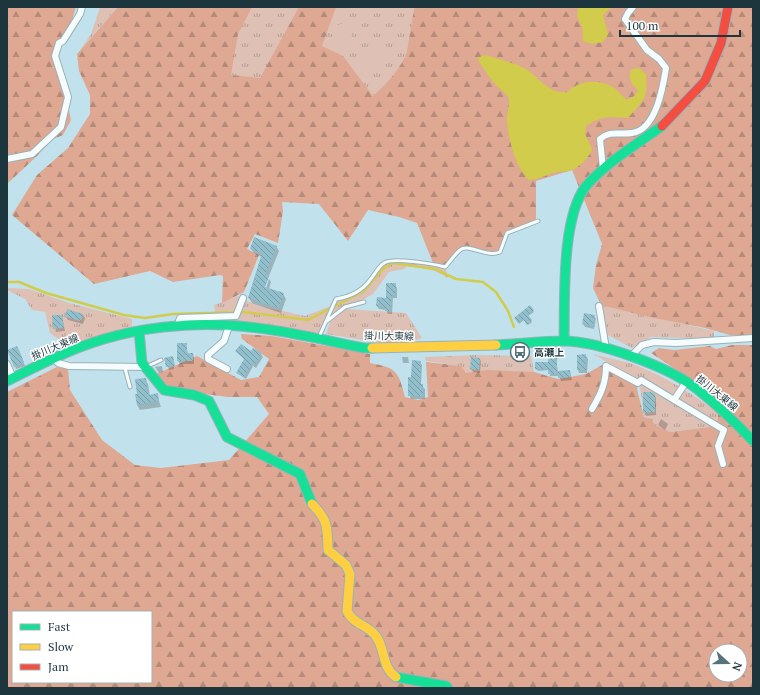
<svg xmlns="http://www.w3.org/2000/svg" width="760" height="695" font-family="'PT Serif','Noto Sans JP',serif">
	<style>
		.grass { fill: url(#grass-tufts) }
		.forest { fill: url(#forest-firs); fill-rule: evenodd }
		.garden { fill: #dfc0b4 }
		.water { fill: #d1cc4b }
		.shadow { fill: #0003 }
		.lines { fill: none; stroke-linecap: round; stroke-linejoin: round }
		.stream { stroke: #d1cc4b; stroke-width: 2.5 }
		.building { fill: url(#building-back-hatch) }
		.lane-casing { stroke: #98b2ba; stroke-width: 5 }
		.street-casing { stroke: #98b2ba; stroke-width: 8 }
		.fast-casing { stroke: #98b2ba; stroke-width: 11 }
		.slow-casing { stroke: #98b2ba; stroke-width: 11 }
		.jam-casing { stroke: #98b2ba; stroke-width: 11 }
		.lane { stroke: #f6fbfc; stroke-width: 3 }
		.street { stroke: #f6fbfc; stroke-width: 6 }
		.fast { stroke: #16e098; stroke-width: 9 }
		.slow { stroke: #ffcf43; stroke-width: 9 }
		.jam { stroke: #f24e42; stroke-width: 9 }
		.labels { text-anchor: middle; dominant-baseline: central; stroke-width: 3; stroke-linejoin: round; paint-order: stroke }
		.street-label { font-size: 10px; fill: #1d363d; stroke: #fff }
		.poi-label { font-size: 10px; font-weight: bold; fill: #1d363d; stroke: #fff; text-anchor: start }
	</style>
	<defs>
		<pattern id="grass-tufts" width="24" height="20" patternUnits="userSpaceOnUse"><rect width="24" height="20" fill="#dfc0b4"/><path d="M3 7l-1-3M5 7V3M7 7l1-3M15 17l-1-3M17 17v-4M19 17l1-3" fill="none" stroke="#b49d94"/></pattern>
		<pattern id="forest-firs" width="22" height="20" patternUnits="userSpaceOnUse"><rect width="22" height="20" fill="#dfa892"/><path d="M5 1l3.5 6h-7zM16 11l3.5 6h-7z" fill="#b48a78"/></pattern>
		<pattern id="building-back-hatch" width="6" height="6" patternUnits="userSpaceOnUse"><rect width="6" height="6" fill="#91bfcb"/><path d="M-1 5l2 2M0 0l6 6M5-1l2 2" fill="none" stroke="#769ca6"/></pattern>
	</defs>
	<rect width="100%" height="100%" fill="#c1e2ed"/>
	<path class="grass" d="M100,7H118L80,50L91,34Z
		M216,7H457L384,119L219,88Z
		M383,261L434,264L445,267L448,278L435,271L408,265L404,269L389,272L373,294L346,309L406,313L422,338C393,349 356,338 326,334L330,322L340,313L325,323L320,336L216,318L214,305L238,296L242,299L261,306L305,316L331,306L336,298L361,289Z
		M7,288L29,289L69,303L132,319V326L67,345L50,333L45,312L32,310L25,299L7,290Z
		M601,305L714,331V339L651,337L632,348L606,334Z
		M593,354C607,358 622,360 635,365C666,377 692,393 718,413L717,426L670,432L652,426V419L644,416L639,380Z
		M476,355L531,356L534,372L466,373L459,366L426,361L425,357Z"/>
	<path class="forest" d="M7,7H76L68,33L56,47L71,120L63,135L53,139L37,156L7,184Z
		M118,7H252L238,34L231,75L260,78L299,7H336L322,46L343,56L373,96C384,87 404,65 407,51C410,36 411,22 415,7H753V335H730L705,328L649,317L601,305L593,288L596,265L602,244L572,170L536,181V224L507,233L500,252C488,257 472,242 460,250C455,254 450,263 446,268L433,263L417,223L399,217L368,210L348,241L319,204L282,202L283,211L278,243L255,234L247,249L259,255L244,292L222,303L223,276L220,275L173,282L150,271L94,284L12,215L37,175L68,148L90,114V95L79,71L77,54Z
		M241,334L272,336L370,354V363C397,368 398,371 405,397L418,400L428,397L426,362L461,366L466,373L487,370L534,372L558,379L586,374L602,365L638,383L637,389L644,417L653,419V424L670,432L717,426L719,403L704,388L651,353L659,348L674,350L710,346L716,349L732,345H753V688H7V392L57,367L68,368L70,390L102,440L135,465L161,468L229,460L269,414L257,397H228L165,389L154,375L197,356L241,380L259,377L269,359L242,339ZM13,612H151V682H13ZM716,651H740V675H716Z"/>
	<path class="garden" d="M348,22L352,24V34L349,46L343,48H335C329,41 333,31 338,25Z
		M379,41C403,51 379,73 361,72L357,68L367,47Z"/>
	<path class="water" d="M578,7H612L603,15L608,34L603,42L592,44L583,41L582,27L577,16Z
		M485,55C497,59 513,62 524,68C539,76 548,95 568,92C578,80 599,79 613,87C618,90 622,96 627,100L634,96L638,91L631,82L629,76L632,69L639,68L646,74C648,99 644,100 628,118C610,117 601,115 586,126L585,134L592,149C589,158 579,168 570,171C566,172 561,171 557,172C547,174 541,179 529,180C516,169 507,136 507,118C507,111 511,104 508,97C506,92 498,88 495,84C488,76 483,67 477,58Z"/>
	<path class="shadow" d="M276,246L279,251L263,291L265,292L269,279L271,282L269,289L283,294L286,299L281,313L252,303L249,298L262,257L254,253L251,249Z
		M395,284L397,288V298H393L392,314H388L386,310L379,309L377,306L387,299Z
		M530,306L534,312L528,316L532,322L528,325L524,320L519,324L515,318Z
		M83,315L85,318L83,324L68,320L66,317Z
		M53,316H62L65,331L56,332Z
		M594,316L596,319L594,329L585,327L583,324Z
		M186,344L188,354H193L194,357V364H180L178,361Z
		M19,350L25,366L16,369L15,366Z
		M237,351L261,354L263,357L256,368L253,366L246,379L237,373L245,360Z
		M578,356H586L588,359L587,373H579L578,370Z
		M402,357H408L409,363H403Z
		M173,358L174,369L169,370L166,359Z
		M472,358L480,359L481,362L480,373L473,372L471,369Z
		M556,359L558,372H570L572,380L561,381L559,376H550L549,370L538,371L536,369Z
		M420,362L422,365L421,385L425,389V399H411L409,395L412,378Z
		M162,366L163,372L159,373L155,367Z
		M145,379L148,384L150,396L157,395L161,407L140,410L137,405L139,394Z
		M654,394L656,398V415L646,416L644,412Z
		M661,419L668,424L665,430L658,425Z"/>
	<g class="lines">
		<path class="stream" d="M7,282H19L46,293L124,315L145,318L173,314L243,312L308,320L364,291L383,269L392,263L435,269L456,279L483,282L496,292L508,311L514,327"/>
	</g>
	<path class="building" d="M254,237L277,246L265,275L269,276L265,287L284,293L279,308L248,298L262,253L250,249Z
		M386,283H396L395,295H392L390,311H385V307L376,306L377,297L386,298Z
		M530,305L534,310L528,315L532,320L527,325L523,319L518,323L514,318Z
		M67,309L83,314L81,321L65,317Z
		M584,313L595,315L593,326L582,324Z
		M52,315H62L64,328L53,329Z
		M177,343H187V353H193V361H177Z
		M241,344L251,351L253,348L262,353L254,366L251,364L244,377L236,373L244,359L235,351Z
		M17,346L24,362L14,367L7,350Z
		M586,354V370H577V355Z
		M173,356L175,366L166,367L164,358Z
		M471,357L480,358L479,370L470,369Z
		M548,358H557V374H548V369H535V362H548Z
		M412,360L421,361L420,384H423V396H408V377H411Z
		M570,370L571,377L558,378V371Z
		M146,378L148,395L158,393L159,401L137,405L135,394H137L135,379Z
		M643,392H651L655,394V412L643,413Z"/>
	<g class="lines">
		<defs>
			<path id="lane" d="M327,321L345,307L364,302
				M319,337L336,299C349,297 362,291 370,280C375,274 378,267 384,263C392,257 434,264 445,267C450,262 454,255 460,250C469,243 487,258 500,252L507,233L538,221
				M148,366L161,360
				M125,368L130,387"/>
			<path id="street" d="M7,159L32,154L61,127L68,97L55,56L59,43L63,41L80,14L82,7
				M603,169L600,139C611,130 618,135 632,133C656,130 663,87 666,68L659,59L647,50L625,19L628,13L633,7
				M599,306L606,349
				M177,327L180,318L236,316L243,298
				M631,356L642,345L654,342L676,343L753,338
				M53,358L58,363L69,366L145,367
				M7,364L13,378
				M227,369L208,359V355L224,341L229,326
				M674,400L686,382
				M592,409C601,394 606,383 606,366L638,383L641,380L724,430L718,446L723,464"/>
			<path id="fast" d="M139,331L142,363L164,390L194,395L209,401L227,437L300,474L312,504
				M564,341C565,300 561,218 586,186C607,162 637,144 662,126
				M496,345C518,344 541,341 563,341C599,341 669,367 697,389C717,405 736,423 753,441
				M7,381C39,365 70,349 104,339C141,328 185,323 224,325C271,327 318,339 364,348H372
				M396,677L446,686L448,688"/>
			<path id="slow" d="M372,348L496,345
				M312,504C329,521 327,528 328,550L346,565L350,574L347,611C353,624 367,625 375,635C386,648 381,667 396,677"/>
			<path id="jam" d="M662,126L705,81L721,43L728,7"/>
		</defs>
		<use href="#lane" class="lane-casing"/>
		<use href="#street" class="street-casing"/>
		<use href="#fast" class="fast-casing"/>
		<use href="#slow" class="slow-casing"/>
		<use href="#jam" class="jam-casing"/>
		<use href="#lane" class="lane"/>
		<use href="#street" class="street"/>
		<use href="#fast" class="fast"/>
		<use href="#slow" class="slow"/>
		<use href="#jam" class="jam"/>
	</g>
	<defs>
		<symbol id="bus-ring" viewBox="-11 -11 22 22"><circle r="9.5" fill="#fff" stroke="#56727b" stroke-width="1.5"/><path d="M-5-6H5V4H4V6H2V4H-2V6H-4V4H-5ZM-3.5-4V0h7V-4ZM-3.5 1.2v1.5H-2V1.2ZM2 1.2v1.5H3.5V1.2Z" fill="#56727b"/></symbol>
	</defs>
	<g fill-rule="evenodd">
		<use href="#bus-ring" x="509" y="341" width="22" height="22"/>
	</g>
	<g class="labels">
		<g class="street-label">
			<text transform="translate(389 336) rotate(1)">掛川大東線</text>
			<text transform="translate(55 347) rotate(-23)">掛川大東線</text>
			<text transform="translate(717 393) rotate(39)">掛川大東線</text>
		</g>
		<g class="poi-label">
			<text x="534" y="352">高瀬上</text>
		</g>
	</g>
	<rect width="760" height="695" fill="none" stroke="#1d363d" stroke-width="16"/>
	<rect x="12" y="611" width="140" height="72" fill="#ffffff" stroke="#a5afb1"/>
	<rect x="20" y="624" width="20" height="6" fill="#16e098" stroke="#a5afb1"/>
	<text x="48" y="631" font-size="12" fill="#1d363d">Fast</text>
	<rect x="20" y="644" width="20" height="6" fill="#ffcf43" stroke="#a5afb1"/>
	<text x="48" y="651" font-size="12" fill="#1d363d">Slow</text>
	<rect x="20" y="664" width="20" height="6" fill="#f24e42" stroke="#a5afb1"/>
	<text x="48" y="671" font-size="12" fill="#1d363d">Jam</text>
	<g transform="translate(728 663) rotate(111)"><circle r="19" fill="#ffffff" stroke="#a5afb1"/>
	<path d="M0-3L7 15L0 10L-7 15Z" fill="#56727b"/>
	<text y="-6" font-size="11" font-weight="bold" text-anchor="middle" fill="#1d363d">N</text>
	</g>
	<path d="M620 30v6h120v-6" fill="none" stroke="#1d363d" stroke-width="2"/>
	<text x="626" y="30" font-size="12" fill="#1d363d" stroke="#ffffff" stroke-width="3" paint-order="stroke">100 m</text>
</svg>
